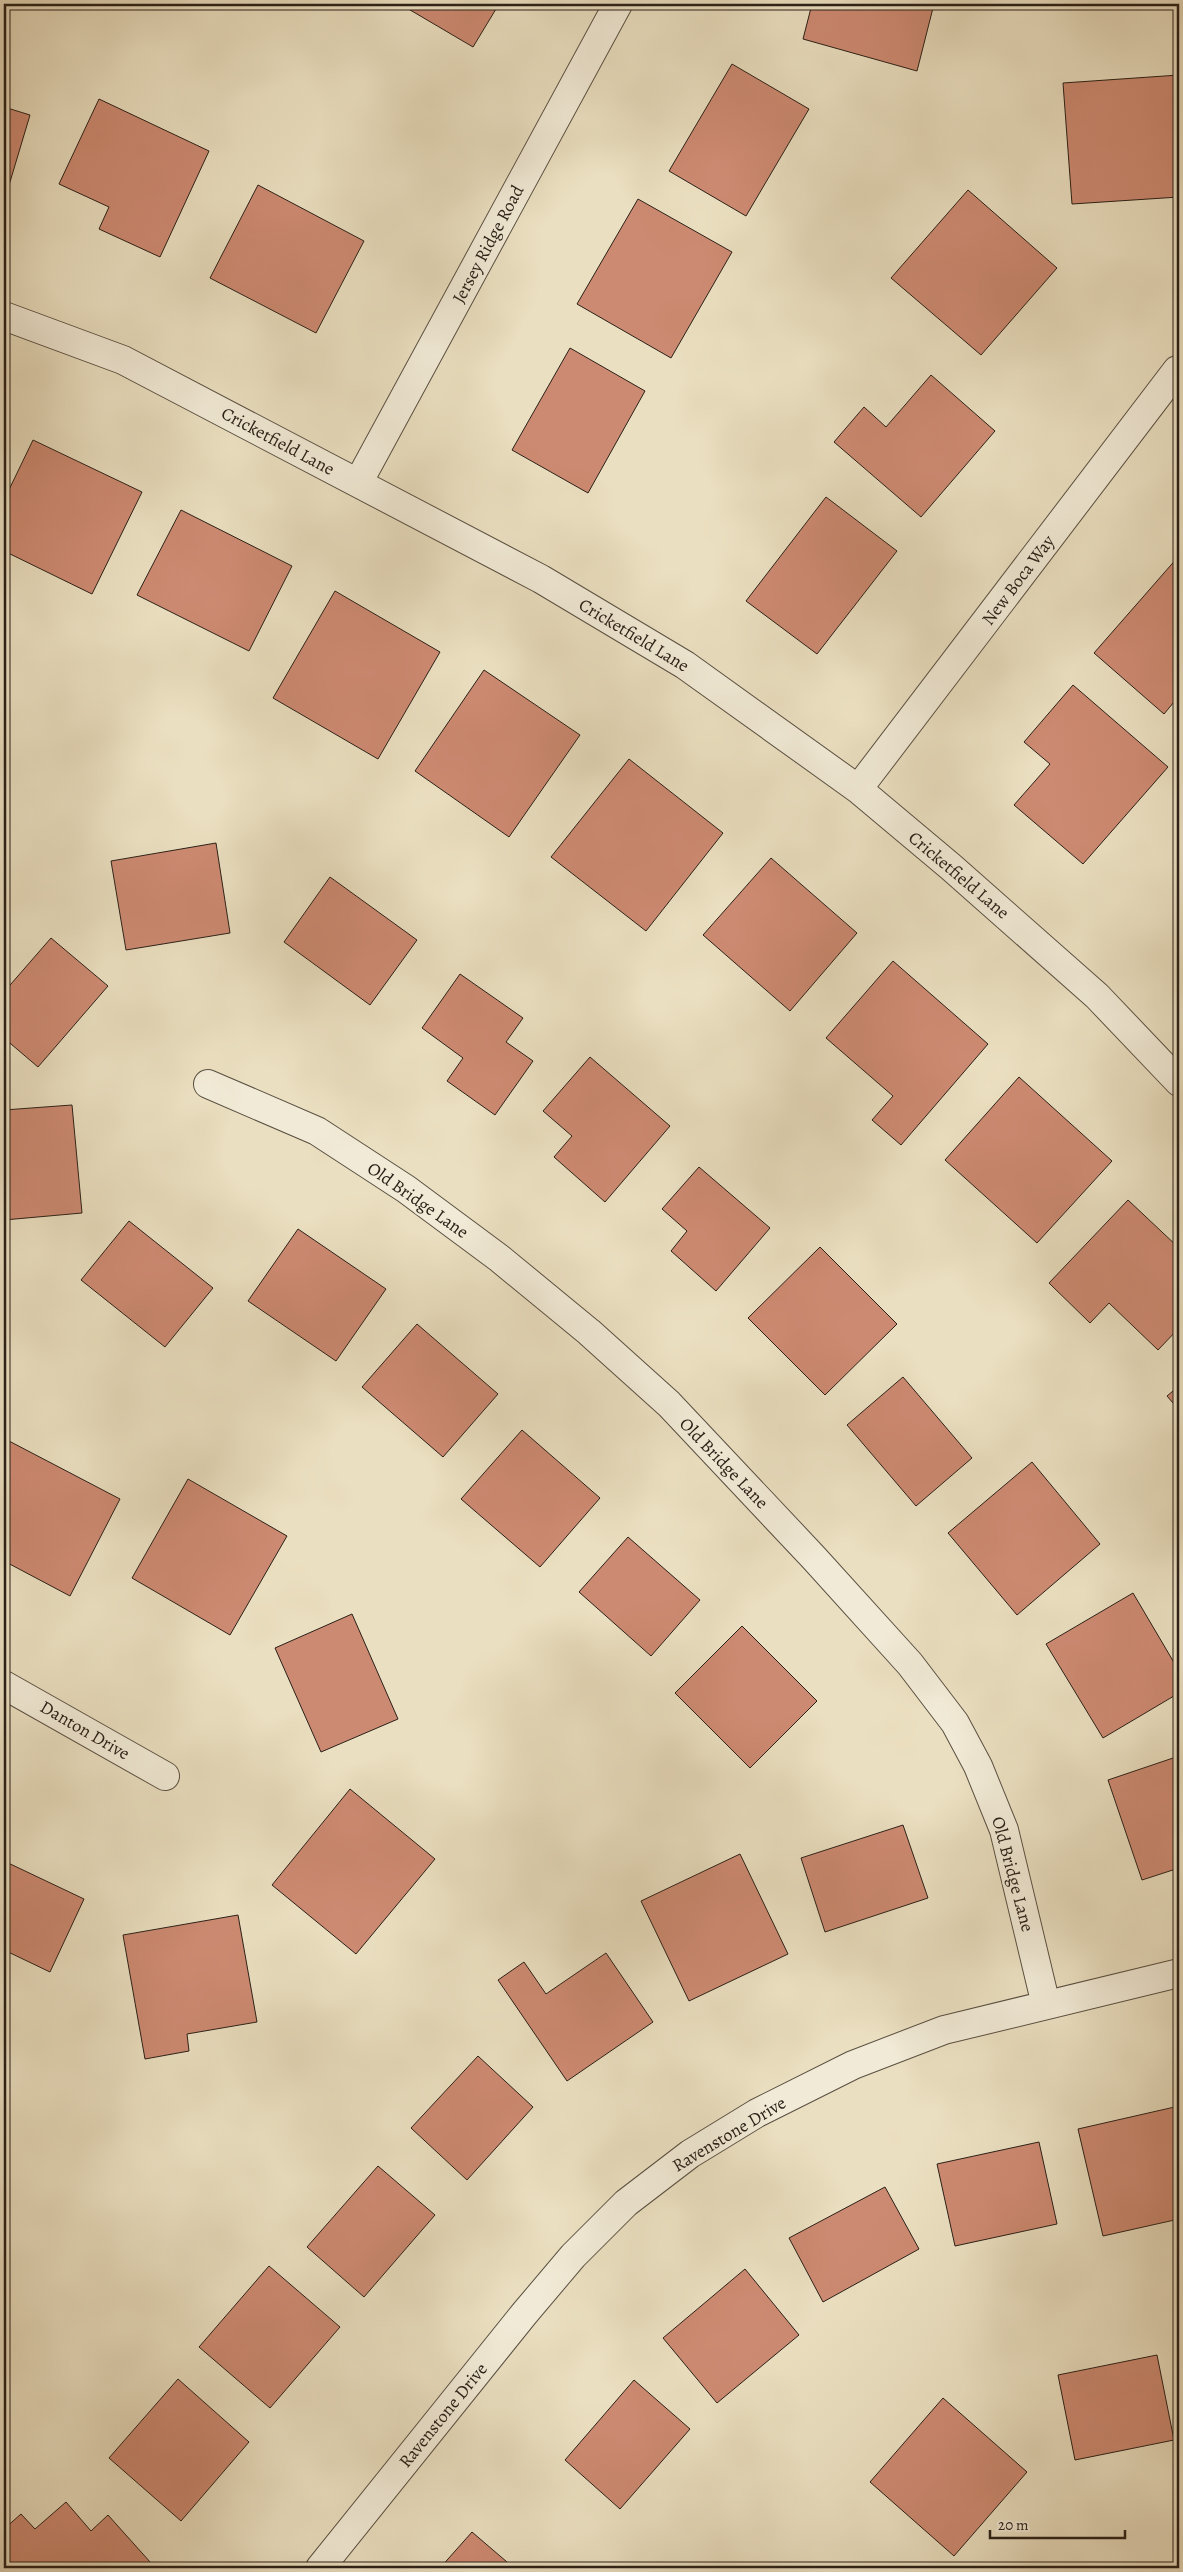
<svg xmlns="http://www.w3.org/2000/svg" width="1183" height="2572" font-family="Alegreya,serif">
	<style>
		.building { fill: #cd8a72; stroke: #2a2018 }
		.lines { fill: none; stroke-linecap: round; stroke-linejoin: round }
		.minor-casing { stroke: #5a5042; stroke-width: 30 }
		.minor { stroke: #f1ead6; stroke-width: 28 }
		.labels { text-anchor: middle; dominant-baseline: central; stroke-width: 4.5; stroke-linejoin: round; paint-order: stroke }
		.street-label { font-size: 18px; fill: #2a2018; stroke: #f1ead6 }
	</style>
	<rect width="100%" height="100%" fill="#eadfc0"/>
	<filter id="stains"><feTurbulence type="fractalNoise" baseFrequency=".004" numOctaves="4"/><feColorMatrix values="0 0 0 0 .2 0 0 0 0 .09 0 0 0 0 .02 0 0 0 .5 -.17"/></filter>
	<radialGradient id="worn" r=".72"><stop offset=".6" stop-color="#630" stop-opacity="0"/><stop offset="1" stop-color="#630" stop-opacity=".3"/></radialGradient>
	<path class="building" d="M400,4H499L473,47Z
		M812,4H934L917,71L803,39Z
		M732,64L809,109L746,216L669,171Z
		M1179,75V197L1072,204L1063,83Z
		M99,99L209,151L160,257L99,229L109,207L59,184Z
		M4,107L30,115L4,202Z
		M258,185L364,241L316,333L210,278Z
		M968,190L1057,268L981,355L891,278Z
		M638,199L732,252L671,358L577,304Z
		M570,348L645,391L588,493L512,450Z
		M931,375L995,431L921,517L834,442L864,407L886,427Z
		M33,440L142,492L92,594L4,551V500Z
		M826,497L897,551L817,654L746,601Z
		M181,510L292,566L249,651L137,595Z
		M1178,557L1179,696L1164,714L1094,653Z
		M335,591L440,652L378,759L273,698Z
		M484,670L580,735L509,837L415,771Z
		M1073,685L1168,767L1083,864L1014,805L1050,764L1024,742Z
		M629,759L723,833L646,931L551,857Z
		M216,843L230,933L126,950L111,861Z
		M771,858L857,933L790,1011L703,935Z
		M330,877L417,940L370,1005L284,942Z
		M51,938L108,986L38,1067L4,1038V992Z
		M893,961L988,1044L901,1145L872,1120L893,1096L826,1038Z
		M460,974L523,1018L506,1042L533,1061L495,1115L447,1081L463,1058L422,1028Z
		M590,1057L670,1126L605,1202L554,1157L572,1136L543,1111Z
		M1019,1077L1112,1161L1037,1243L945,1160Z
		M72,1105L82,1213L4,1220V1110Z
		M699,1167L770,1228L716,1291L671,1251L687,1231L662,1209Z
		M1128,1200L1179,1248V1328L1158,1350L1109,1303L1090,1323L1049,1283Z
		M129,1221L213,1288L165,1347L81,1280Z
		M298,1229L386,1289L336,1361L248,1301Z
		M820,1247L897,1324L825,1395L748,1318Z
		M417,1324L498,1394L443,1457L362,1387Z
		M903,1377L972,1458L916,1506L847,1425Z
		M1179,1386V1410L1167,1396Z
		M522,1430L600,1498L540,1567L461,1499Z
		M9,1441L120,1499L70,1596L4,1561V1450Z
		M1032,1462L1100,1544L1017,1615L948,1533Z
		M188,1479L287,1536L230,1635L132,1578Z
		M628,1537L700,1600L651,1656L579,1592Z
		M1133,1593L1179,1671V1693L1103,1738L1046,1644Z
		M352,1614L398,1719L321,1752L275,1648Z
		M742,1626L817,1701L750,1768L675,1693Z
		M1179,1756V1868L1142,1880L1108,1780Z
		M350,1789L435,1859L356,1954L272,1885Z
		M903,1825L928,1898L825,1932L801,1858Z
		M740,1854L788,1954L689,2001L641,1901Z
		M4,1861L84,1899L50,1972L4,1950Z
		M238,1915L257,2022L187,2034L189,2051L145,2059L123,1935Z
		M606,1953L653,2022L567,2081L498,1980L524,1962L546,1994Z
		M478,2056L533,2107L467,2180L411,2128Z
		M1179,2106V2219L1103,2236L1078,2129Z
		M1039,2142L1057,2224L955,2246L937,2164Z
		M378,2166L435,2215L364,2297L307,2247Z
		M885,2187L919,2249L823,2302L789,2238Z
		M269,2266L340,2327L270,2408L199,2347Z
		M745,2269L799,2335L717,2403L663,2338Z
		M1157,2355L1174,2440L1075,2460L1058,2375Z
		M178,2379L249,2442L181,2521L109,2458Z
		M634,2380L690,2429L620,2509L565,2460Z
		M943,2398L1027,2472L954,2556L870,2482Z
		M66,2502L91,2531L108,2515L151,2563L145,2568H11L4,2560V2529L21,2514L35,2529Z
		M472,2532L514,2568H440Z"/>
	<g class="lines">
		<defs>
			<path id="minor" d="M4,316L123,360L541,579L685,665L858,789L951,867L1097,996L1179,1082
				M358,483L618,4
				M858,789L1177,370
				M208,1084L317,1131L406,1189L499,1258L589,1332L669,1404L814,1558L910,1664L955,1723L978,1766L1004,1830L1046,2005
				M4,1685L165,1776
				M320,2568L524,2314L573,2256L626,2203L690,2154L757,2113L853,2065L944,2030L1179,1973"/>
		</defs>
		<use href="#minor" class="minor-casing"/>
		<use href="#minor" class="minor"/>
	</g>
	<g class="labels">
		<g class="street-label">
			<text transform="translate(488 244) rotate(-62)">Jersey Ridge Road</text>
			<text transform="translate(278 441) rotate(28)">Cricketfield Lane</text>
			<text transform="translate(1018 580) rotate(-53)">New Boca Way</text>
			<text transform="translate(634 635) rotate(31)">Cricketfield Lane</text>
			<text transform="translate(959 875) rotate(40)">Cricketfield Lane</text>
			<text transform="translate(418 1200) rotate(35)">Old Bridge Lane</text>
			<text transform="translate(724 1463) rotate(46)">Old Bridge Lane</text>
			<text transform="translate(85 1730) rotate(30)">Danton Drive</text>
			<text transform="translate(1013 1874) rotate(75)">Old Bridge Lane</text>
			<text transform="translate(729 2134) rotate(-31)">Ravenstone Drive</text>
			<text transform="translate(443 2415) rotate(-51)">Ravenstone Drive</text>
		</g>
	</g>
	<rect width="1183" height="2572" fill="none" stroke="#eadfc0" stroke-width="20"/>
	<rect x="5" y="5" width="1173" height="2562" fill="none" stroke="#2a2018" stroke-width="2.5"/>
	<rect x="10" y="10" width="1163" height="2552" fill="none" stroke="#2a2018"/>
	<path d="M990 2530v8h135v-8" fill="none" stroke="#2a2018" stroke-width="2.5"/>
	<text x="998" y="2530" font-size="15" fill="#2a2018" stroke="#f1ead6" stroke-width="4" paint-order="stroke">20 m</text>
	<rect width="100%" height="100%" filter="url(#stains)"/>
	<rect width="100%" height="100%" fill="url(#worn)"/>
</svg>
